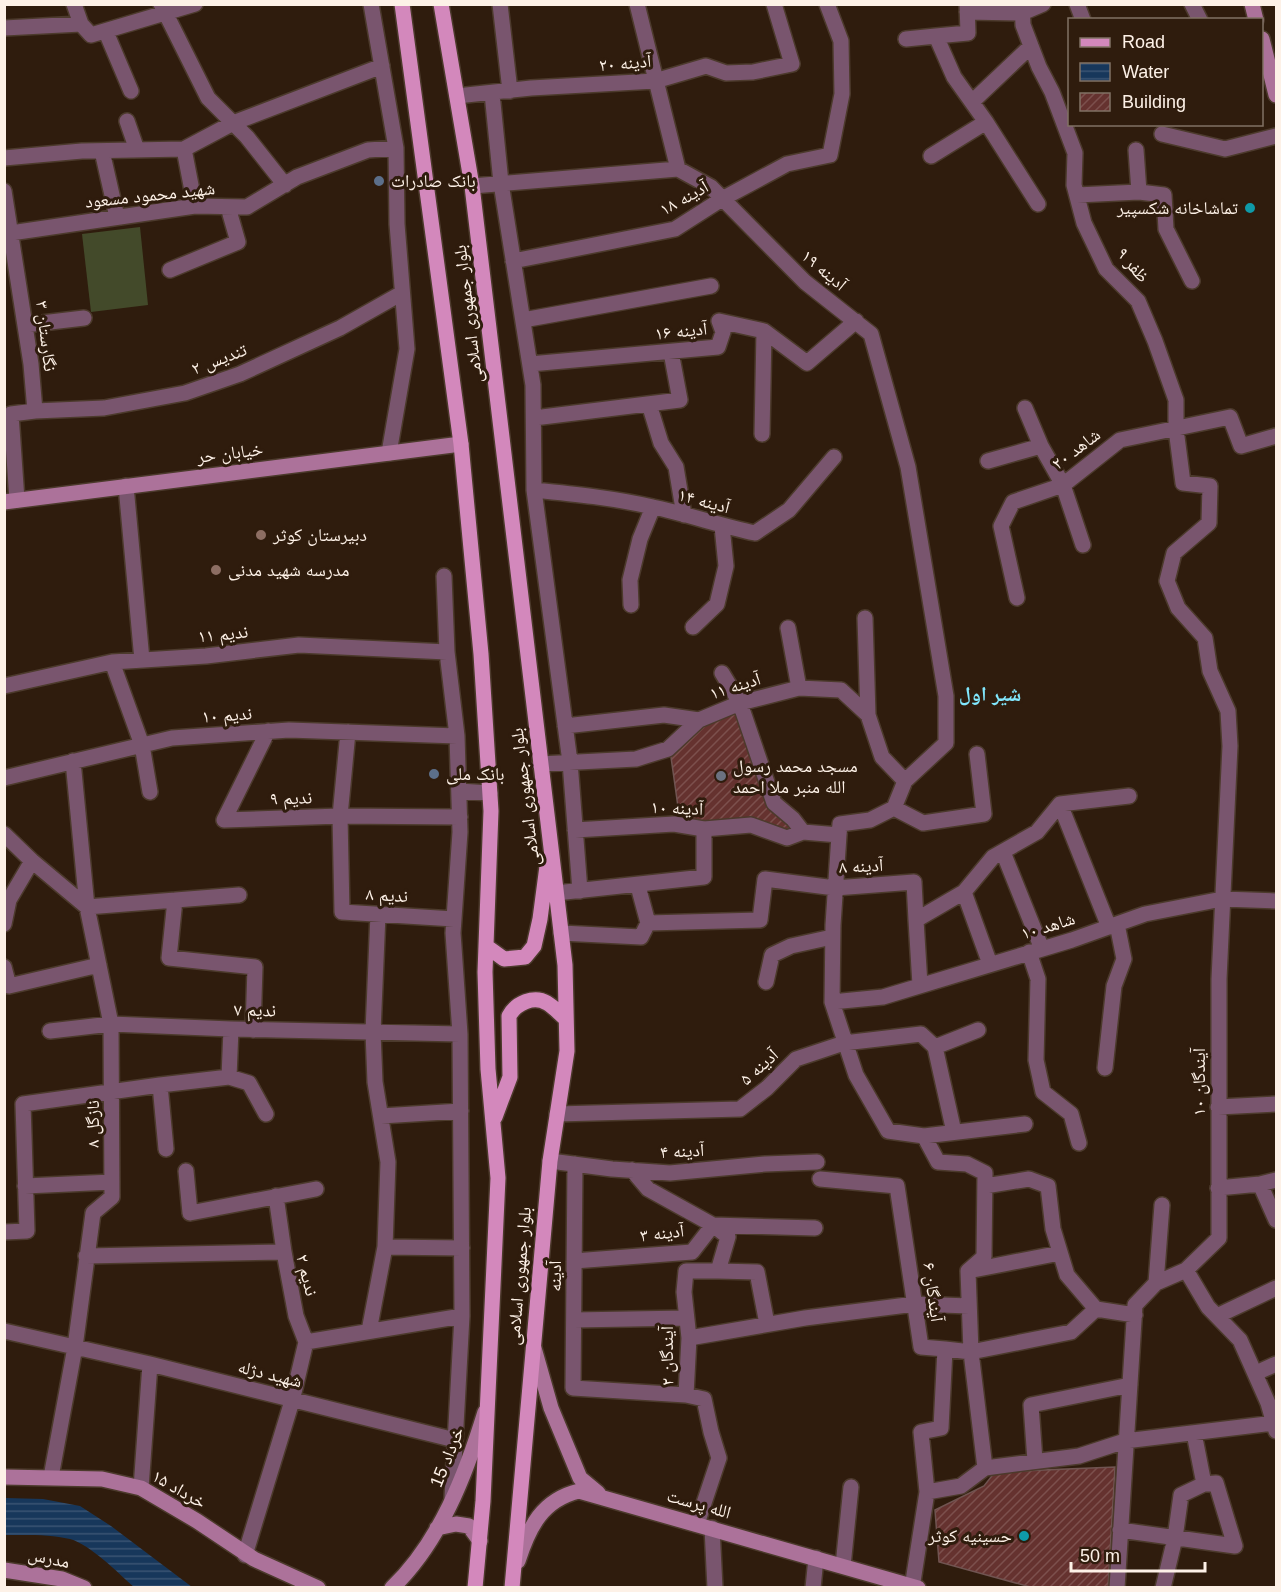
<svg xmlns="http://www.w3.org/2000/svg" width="1281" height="1592" font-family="Helvetica,'Noto Naskh Arabic',sans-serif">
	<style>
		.pitch { fill: #434a2a }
		.water { fill: url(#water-rules) }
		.building { fill: url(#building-hatch); stroke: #705451; stroke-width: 1.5 }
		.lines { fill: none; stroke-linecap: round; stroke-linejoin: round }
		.street-casing { stroke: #4c3a2c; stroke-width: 18 }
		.secondary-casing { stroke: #4c3a2c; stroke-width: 18 }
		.primary-casing { stroke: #4c3a2c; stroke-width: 18 }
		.street { stroke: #79556e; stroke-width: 15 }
		.secondary { stroke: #ac729a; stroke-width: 15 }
		.primary { stroke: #d388bc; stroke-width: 15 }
		.service-dot { fill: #5c6f8a; stroke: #2f1c0d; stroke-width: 2 }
		.culture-dot { fill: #0f9aa8; stroke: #2f1c0d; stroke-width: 2 }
		.education-dot { fill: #8d6e63; stroke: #2f1c0d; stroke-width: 2 }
		.worship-dot { fill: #6b7280; stroke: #2f1c0d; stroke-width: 2 }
		.labels { text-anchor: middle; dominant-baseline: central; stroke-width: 6; stroke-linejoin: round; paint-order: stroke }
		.street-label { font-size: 18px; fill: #fdf1e7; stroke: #2f1c0d }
		.poi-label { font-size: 18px; fill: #fdf1e7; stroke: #2f1c0d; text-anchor: start }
		.neighbourhood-label { font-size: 20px; font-weight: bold; fill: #81e7fd; stroke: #2f1c0d }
	</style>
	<defs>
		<pattern id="water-rules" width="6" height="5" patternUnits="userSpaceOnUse" patternTransform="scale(1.5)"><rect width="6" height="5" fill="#17375b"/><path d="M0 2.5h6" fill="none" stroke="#3a5473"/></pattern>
		<pattern id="building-hatch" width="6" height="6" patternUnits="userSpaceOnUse" patternTransform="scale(1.5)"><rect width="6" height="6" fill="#65322f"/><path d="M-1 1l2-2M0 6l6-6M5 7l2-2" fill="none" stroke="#7c504d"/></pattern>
	</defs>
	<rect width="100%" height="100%" fill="#2f1c0d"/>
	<path class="pitch" d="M140,227L148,305L91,312L82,234Z"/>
	<path class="water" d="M5,1498L43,1499L80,1506L111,1526L192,1587H134C118,1573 91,1545 70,1539C50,1534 26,1535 5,1535Z"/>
	<path class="building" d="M736,711L771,811L791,823L786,833L680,821L671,757L701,723Z
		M1115,1467L1108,1588H1034L939,1562L935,1510L984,1486L995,1472Z"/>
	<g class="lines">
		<defs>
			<path id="street" d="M74,4L81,24
				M161,4L208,98L247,137L285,185
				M371,4L396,148L397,224L407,349L389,453
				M500,4L510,91
				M637,4L678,169
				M967,4L968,33L936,36L954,77L986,122L1038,204
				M1022,4L1023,25L1039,67L1052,92L1075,153L1074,185L1084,223L1106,269L1138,301L1155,341L1176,400V429L1183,483L1210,486L1209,523L1174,553L1167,581L1178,608L1205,638L1210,671L1228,711L1230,746L1219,979V1238L1186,1270L1156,1283L1135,1305L1117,1588
				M1077,4L1083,20
				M1192,4L1200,20
				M967,12L1022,13L1043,4
				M4,28L81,24L91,35L195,4
				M106,32L131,91
				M906,39L936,36
				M492,93L501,183L533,385L534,490L570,762L580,891
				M457,96L531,88L655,81L706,66L726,73L753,72L792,64L774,4
				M972,102L1031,46
				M127,121L137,150
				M1162,134L1225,149L1276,136
				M184,149L195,206
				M1136,150L1139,192L1164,195L1166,229L1192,281
				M102,151L117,217
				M931,156L986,122
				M4,158L82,151L184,149L233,123L382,66
				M472,186L678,169L711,187L805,282L871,334L908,467L946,696V743L905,781L894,808
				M4,191L31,364L35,411L11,414L17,500
				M1077,195L1139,192
				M4,234L195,206L247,207L297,177L368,150L396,148
				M513,261L675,229L722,199L787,164L830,155L842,94L841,41L827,4
				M170,270L238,242L228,207
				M523,320L711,286
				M25,325L84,318
				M530,364L718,347L723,332L719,321L764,331L807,363L856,321
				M649,404L661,443L676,467L684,515
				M1025,408L1041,446L1063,485L1083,545
				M35,411L104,408L185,393L240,374L340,328L402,293
				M534,418L680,400L671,352
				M762,434L764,331
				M988,461L1041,446
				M126,486L142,660
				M534,490C574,494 614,498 653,507C687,514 721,526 755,533L789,510L834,457
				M444,576L447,652L457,736L460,832L453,933L460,1034L462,1316L452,1498
				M1017,598L1001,526L1013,502L1063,485L1120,440L1230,417L1241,446L1276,436
				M631,605L630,580L640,539L653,507
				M865,618L868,715
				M693,627L717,604L726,566L722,526
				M788,628L799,688
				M112,662L142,745L150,792
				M722,673L740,703L774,803L793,819L803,832
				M4,686L112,662L206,656L299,645L447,652
				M565,726L664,715L699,720
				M268,731L224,820L340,816L460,817
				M348,732L340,816L342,912L454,919
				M540,764L636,759L668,749L699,720L740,703L799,688L841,690L868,715L882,757L905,781
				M4,778L172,738L289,730L457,736
				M459,791L490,793
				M1060,804L1109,927
				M575,830L674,824L704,829L751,825L787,838L803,832L839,835L840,824L870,820L894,808L923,823L984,814L977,754
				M4,834L32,861L87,907L239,895
				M839,835L833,925L832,1002L856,1075L888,1131L924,1136L1025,1124
				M1003,852L1042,949
				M638,886L648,923
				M964,892L990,964
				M556,893L704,877V829
				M175,900L169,958L255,967L253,1030
				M916,920L920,985
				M4,924L9,900L32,861
				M561,933L641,937L648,923L760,920L765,879L835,888L914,882L916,920L964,892L993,857L1037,832L1060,804L1129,796
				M1029,952L1038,979L1036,1060L1043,1092L1071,1114L1079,1143
				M4,967L9,986L99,965
				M766,982L772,955L791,946L832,937
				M832,1002L883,997L1072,940L1145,914L1222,899L1276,901
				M50,1031L111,1024L231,1029L460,1034
				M935,1047L954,1132
				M1105,1068L1114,986L1124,959L1117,924
				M229,1077L249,1083L266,1114
				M1218,1107L1276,1104
				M557,1114L740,1109L767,1088L796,1059L844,1043L921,1034L935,1047L978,1030
				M381,1116L461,1111
				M924,1136L938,1162L967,1164L985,1173L984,1257L968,1271L971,1352L985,1468
				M166,1149L160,1085L229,1077L231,1029
				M550,1161L612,1169L670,1173L765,1164L817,1162
				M575,1164L573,1388L686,1395
				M632,1170L648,1189L713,1225L728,1237L718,1271H686L684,1292L689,1338L686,1395L704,1399L711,1432L719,1458L697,1524
				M186,1171L190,1213L316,1189
				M820,1179L897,1186L921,1347L945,1349L941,1428L921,1432L927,1492L912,1588
				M1260,1184L1276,1220
				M25,1186L112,1182
				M985,1186L1029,1179L1048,1186L1053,1229L1067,1275L1096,1309L1135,1315
				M1218,1188L1260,1184L1276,1180
				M276,1196L284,1252
				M4,1232L27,1231L23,1104L160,1085
				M385,1247L462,1248
				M86,1256L284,1252L296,1316L306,1342L462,1316
				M574,1261L692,1252L713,1225L815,1228
				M1186,1270L1208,1307L1240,1340L1268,1403L1276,1431
				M718,1271L757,1272L767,1324
				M968,1271L1060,1253
				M1156,1283L1162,1205
				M1217,1316L1276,1288
				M574,1320L686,1318
				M4,1331L150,1364L455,1440
				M369,1331L385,1247L388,1162L375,1082L373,1032L378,914
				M689,1338L805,1318L915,1304L969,1306
				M945,1349L971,1352L1071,1332L1096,1309
				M1256,1373L1276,1364
				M1035,1461L1031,1405L1130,1385
				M51,1477L75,1347L93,1213L112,1197L111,1024L87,907L73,761
				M141,1488L150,1364
				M927,1492L961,1486L985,1468L1079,1456L1125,1441L1274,1423
				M712,1528L715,1588
				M1120,1530L1235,1546L1216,1483L1204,1484
				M245,1555L292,1401L306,1342
				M843,1566L851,1487
				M813,1588L816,1558
				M1163,1588L1175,1538L1181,1495L1204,1484L1194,1433"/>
			<path id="secondary" d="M1252,4L1256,20
				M1262,39L1276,95
				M4,502L461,444
				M534,1348L551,1408L580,1478L598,1493
				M4,1477L102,1479L141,1488L197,1521L254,1559L318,1588
				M437,1528L456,1524L469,1526L480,1541
				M518,1561C529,1527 542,1500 579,1491L918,1588
				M4,1570L62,1579L84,1588
				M392,1588C440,1542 466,1474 485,1412"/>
			<path id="primary" d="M402,4L461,444L481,654L491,811L485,972L488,1069L498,1178L483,1501L475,1588
				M441,4L472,186L565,965L567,1051L550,1161L512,1588
				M486,946L504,959L525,957L534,946L540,919L547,866
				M495,1117L510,1077L509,1016C516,1003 534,995 547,1003C554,1007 560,1014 566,1019"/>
		</defs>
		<use href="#street" class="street-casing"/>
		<use href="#secondary" class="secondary-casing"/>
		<use href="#primary" class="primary-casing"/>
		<use href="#street" class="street"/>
		<use href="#secondary" class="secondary"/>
		<use href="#primary" class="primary"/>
	</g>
	<g class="service-dot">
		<circle cx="379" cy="181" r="6"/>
		<circle cx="434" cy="774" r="6"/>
	</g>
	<g class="culture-dot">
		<circle cx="1250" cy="208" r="6"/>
		<circle cx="1024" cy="1536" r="6"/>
	</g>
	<g class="education-dot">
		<circle cx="261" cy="535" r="6"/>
		<circle cx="216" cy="570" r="6"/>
	</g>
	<circle class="worship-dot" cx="721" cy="776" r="6"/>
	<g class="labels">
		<g class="street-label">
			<text transform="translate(625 63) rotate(-5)">آدینه ۲۰</text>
			<text transform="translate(150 195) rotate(-6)">شهید محمود مسعود</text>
			<text transform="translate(684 198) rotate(-29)">آدینه ۱۸</text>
			<text transform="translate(1133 265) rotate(50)">ظفر ۹</text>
			<text transform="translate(824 270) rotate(40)">آدینه ۱۹</text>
			<text transform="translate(468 314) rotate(-97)">بلوار جمهوری اسلامی</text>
			<text transform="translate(681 331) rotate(-6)">آدینه ۱۶</text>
			<text transform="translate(46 336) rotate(83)">نگارستان ۳</text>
			<text transform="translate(219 359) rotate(-21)">تندیس ۲</text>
			<text transform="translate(1076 449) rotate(-37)">شاهد ۲۰</text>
			<text transform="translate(230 453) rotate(-7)">خیابان حر</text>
			<text transform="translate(704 501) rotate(15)">آدینه ۱۴</text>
			<text transform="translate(223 634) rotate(-6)">ندیم ۱۱</text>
			<text transform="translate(735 686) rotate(-18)">آدینه ۱۱</text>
			<text transform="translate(227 715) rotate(-4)">ندیم ۱۰</text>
			<text transform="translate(525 797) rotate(-97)">بلوار جمهوری اسلامی</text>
			<text transform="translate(291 798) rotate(-2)">ندیم ۹</text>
			<text transform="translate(677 808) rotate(2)">آدینه ۱۰</text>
			<text transform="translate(861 866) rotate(-3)">آدینه ۸</text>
			<text transform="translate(387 895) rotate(3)">ندیم ۸</text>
			<text transform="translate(1048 926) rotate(-17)">شاهد ۱۰</text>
			<text transform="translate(255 1010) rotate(1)">ندیم ۷</text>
			<text transform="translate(759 1067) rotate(-42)">آدینه ۵</text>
			<text transform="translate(1199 1082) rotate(-90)">آیندگان ۱۰</text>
			<text transform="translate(93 1124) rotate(-90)">نازگل ۸</text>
			<text transform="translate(682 1151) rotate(-3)">آدینه ۴</text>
			<text transform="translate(662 1233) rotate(-7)">آدینه ۳</text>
			<text transform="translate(307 1275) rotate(76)">ندیم ۲</text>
			<text transform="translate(519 1276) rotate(-85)">بلوار جمهوری اسلامی</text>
			<text transform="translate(555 1276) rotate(-90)">آدینه</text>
			<text transform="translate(933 1292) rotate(82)">آیندگان ۶</text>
			<text transform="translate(667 1356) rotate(-90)">آیندگان ۲</text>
			<text transform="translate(270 1374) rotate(14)">شهید دژله</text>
			<text transform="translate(447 1457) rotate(-68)">15 خرداد</text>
			<text transform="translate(179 1489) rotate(30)">۱۵ خرداد</text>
			<text transform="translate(699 1504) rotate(16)">الله پرست</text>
			<text transform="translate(49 1558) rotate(12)">مدرس</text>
		</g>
		<g class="poi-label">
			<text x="391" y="181">بانک صادرات</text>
			<text x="1238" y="208" text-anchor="end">تماشاخانه شکسپیر</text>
			<text x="273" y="535">دبیرستان کوثر</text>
			<text x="228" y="570">مدرسه شهید مدنی</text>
			<text x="733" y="766">مسجد محمد رسول<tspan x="733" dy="21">الله منبر ملا احمد</tspan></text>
			<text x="446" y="774">بانک ملی</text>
			<text x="1012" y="1536" text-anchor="end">حسینیه کوثر</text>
		</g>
		<g class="neighbourhood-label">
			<text x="990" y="694">شیر اول</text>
		</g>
	</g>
	<rect width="1281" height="1592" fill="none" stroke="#fdf1e7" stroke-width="12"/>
	<rect x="1068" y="18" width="195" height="108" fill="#2f1c0d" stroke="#817164" stroke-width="1.5"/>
	<rect x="1080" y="38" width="30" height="9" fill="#d388bc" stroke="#817164" stroke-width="1.5"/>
	<text x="1122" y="48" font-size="18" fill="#fdf1e7">Road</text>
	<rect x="1080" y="63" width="30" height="18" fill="url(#water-rules)" stroke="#817164" stroke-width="1.5"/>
	<text x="1122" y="78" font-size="18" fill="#fdf1e7">Water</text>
	<rect x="1080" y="93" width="30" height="18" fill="url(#building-hatch)" stroke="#817164" stroke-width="1.5"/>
	<text x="1122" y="108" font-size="18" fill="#fdf1e7">Building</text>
	<path d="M1071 1562v9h134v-9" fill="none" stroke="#fdf1e7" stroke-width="3"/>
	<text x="1080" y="1562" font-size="18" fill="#fdf1e7" stroke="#2f1c0d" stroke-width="4.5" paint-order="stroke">50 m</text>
</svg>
